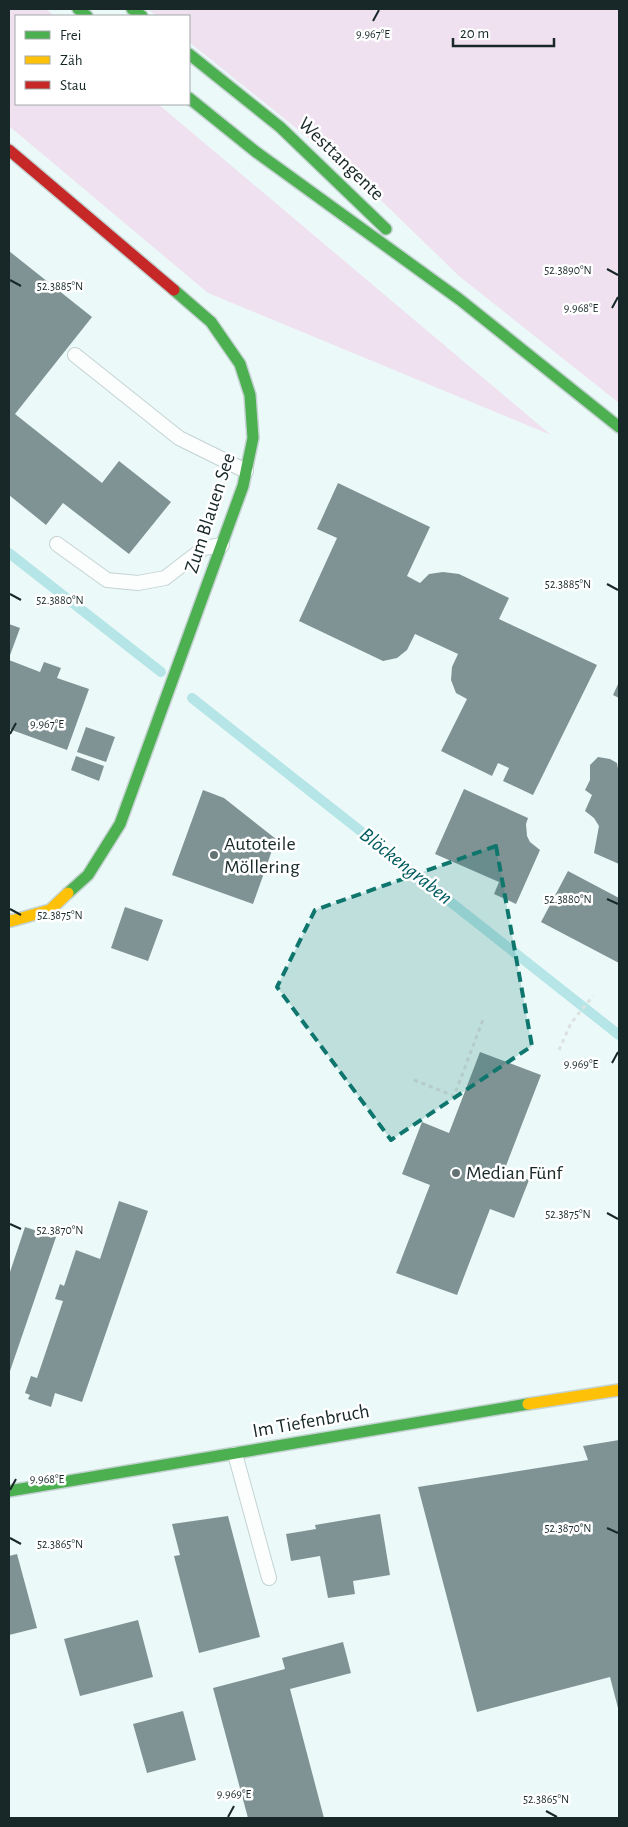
<svg xmlns="http://www.w3.org/2000/svg" width="628" height="1827" font-family="'Alegreya Sans',sans-serif">
	<style>
		.green { fill: #f0e1f0 }
		.lines { fill: none; stroke-linecap: round; stroke-linejoin: round }
		.stream { stroke: #b5e5e6; stroke-width: 10 }
		.building { fill: #809394 }
		.lane-casing { stroke: #c4d2d2; stroke-width: 16 }
		.fast-casing { stroke: #c4d2d2; stroke-width: 14 }
		.slow-casing { stroke: #c4d2d2; stroke-width: 14 }
		.jam-casing { stroke: #c4d2d2; stroke-width: 14 }
		.path { stroke: #dde1e1; stroke-width: 3; stroke-dasharray: 4 4; stroke-linecap: butt }
		.lane { stroke: #fcfefe; stroke-width: 14 }
		.fast { stroke: #4caf50; stroke-width: 11 }
		.slow { stroke: #ffc107; stroke-width: 11 }
		.jam { stroke: #c62828; stroke-width: 11 }
		.marked { fill: #0f766e; fill-opacity: 0.2; stroke: #0f766e; stroke-width: 4; stroke-dasharray: 10 6; stroke-linejoin: round }
		.ticks { fill: none; stroke: #182829; stroke-width: 2 }
		.poi-dot { fill: #627172; stroke: #fff; stroke-width: 2 }
		.labels { text-anchor: middle; dominant-baseline: central; stroke-width: 5; stroke-linejoin: round; paint-order: stroke }
		.street-label { font-size: 20px; fill: #182829; stroke: #fff }
		.poi-label { font-size: 20px; fill: #182829; stroke: #fff; text-anchor: start }
		.water-label { font-size: 21px; font-style: italic; fill: #005c5f; stroke: #fff }
		.ticks-label { font-size: 12px; text-anchor: middle; fill: #182829; stroke: #fff; stroke-width: 5; stroke-linejoin: round; paint-order: stroke }
	</style>
	<rect width="100%" height="100%" fill="#ebf9f9"/>
	<path class="green" d="M9,9H46L54,16H16V104H158L551,435L208,293L9,126Z
		M147,9H619V403L459,276L358,178L189,42V16H157Z"/>
	<g class="lines">
		<path class="stream" d="M9,553L161,672
			M192,698L619,1035"/>
	</g>
	<path class="building" d="M9,251L92,317L15,414L102,483L119,461L171,502L129,554L63,503L46,525L9,495Z
		M338,483L430,527L407,576L420,583L429,574L443,572L459,574L509,598L499,619L597,665L533,795L503,781L509,768L498,763L492,776L441,751L467,699L456,693L451,680L452,667L458,654L415,634L407,650L397,658L383,661L299,621L337,538L317,529Z
		M9,624L20,628L9,658Z
		M9,660L40,672L44,662L61,668L57,678L89,689L67,750L9,729Z
		M619,682V698L613,695Z
		M86,727L115,737L106,762L77,752Z
		M76,756L104,766L99,781L71,770Z
		M598,757L610,759L617,763L619,774V864L594,853L599,826L594,818L585,811L592,795L585,790L590,780V765Z
		M464,789L528,818L526,824L527,836L530,842L540,850L516,904L494,894L499,882L435,854Z
		M203,790L224,798L276,839L253,904L172,875Z
		M568,871L619,898V963L541,922Z
		M125,907L163,920L148,961L111,948Z
		M480,1052L541,1075L504,1171L529,1180L514,1218L490,1209L457,1295L396,1273L430,1185L402,1174L422,1122L449,1133Z
		M119,1201L148,1211L82,1402L55,1393L51,1407L28,1399L30,1395L25,1393L31,1376L37,1378L63,1301L55,1299L60,1284L64,1286L76,1250L100,1259Z
		M25,1227L56,1237L9,1374V1275Z
		M619,1440V1712L610,1677L477,1712L418,1487L588,1460L583,1446Z
		M380,1514L390,1575L353,1581L355,1594L328,1598L320,1556L291,1561L286,1534L316,1529L315,1525Z
		M228,1516L260,1637L199,1653L174,1556L180,1555L172,1524Z
		M17,1554L37,1628L9,1635V1556Z
		M138,1620L153,1677L80,1696L64,1639Z
		M343,1642L351,1673L290,1689L324,1818H248L213,1688L285,1669L282,1658Z
		M183,1711L196,1760L147,1773L133,1724Z"/>
	<g class="lines">
		<defs>
			<path id="lane" d="M75,355L179,438L246,471
				M57,544L107,580L138,583L165,578L204,548L222,545
				M235,1454L269,1578"/>
			<path id="fast" d="M78,9L87,16
				M132,9L142,16
				M189,54L280,127L386,229
				M189,98L256,152L459,299L619,427
				M68,893L88,875L120,824L243,486L253,438L250,395L240,364L211,322L174,290
				M9,1491L528,1404"/>
			<path id="slow" d="M9,920L11,921L50,910L68,893
				M528,1404L619,1390"/>
			<path id="jam" d="M9,150L174,290"/>
		</defs>
		<use href="#lane" class="lane-casing"/>
		<use href="#fast" class="fast-casing"/>
		<use href="#slow" class="slow-casing"/>
		<use href="#jam" class="jam-casing"/>
		<path class="path" d="M559,1050L571,1023L593,996
			M414,1080L454,1096L484,1017"/>
		<use href="#lane" class="lane"/>
		<use href="#fast" class="fast"/>
		<use href="#slow" class="slow"/>
		<use href="#jam" class="jam"/>
	</g>
	<path class="marked" d="M496,846L532,1046L391,1140L277,987L315,910Z"/>
	<path class="ticks" d="M373,21L379,10M607,269L618,275M10,280L21,286M612,308L618,297M607,584L618,590M10,594L21,600M10,734L16,723M607,899L618,904M10,909L21,915M612,1063L618,1052M607,1213L618,1219M10,1224L21,1229M10,1490L16,1479M607,1528L618,1533M10,1538L21,1544M546,1811L557,1817M228,1817L234,1806"/>
	<g class="poi-dot">
		<circle cx="214" cy="855" r="5"/>
		<circle cx="456" cy="1173" r="5"/>
	</g>
	<g class="labels">
		<g class="street-label">
			<text transform="translate(341 159) rotate(44)">Westtangente</text>
			<text transform="translate(210 513) rotate(-72)">Zum Blauen See</text>
			<text transform="translate(311 1421) rotate(-10)">Im Tiefenbruch</text>
		</g>
		<g class="poi-label">
			<text x="224" y="844">Autoteile<tspan x="224" dy="23">Möllering</tspan></text>
			<text x="466" y="1173">Median Fünf</text>
		</g>
		<g class="water-label">
			<text transform="translate(406 866) rotate(38)">Blöckengraben</text>
		</g>
	</g>
	<g class="ticks-label">
		<text x="373" y="38">9.967°E</text>
		<text x="568" y="274">52.3890°N</text>
		<text x="60" y="290">52.3885°N</text>
		<text x="581" y="312">9.968°E</text>
		<text x="568" y="588">52.3885°N</text>
		<text x="60" y="604">52.3880°N</text>
		<text x="47" y="728">9.967°E</text>
		<text x="568" y="903">52.3880°N</text>
		<text x="60" y="919">52.3875°N</text>
		<text x="581" y="1068">9.969°E</text>
		<text x="568" y="1218">52.3875°N</text>
		<text x="60" y="1234">52.3870°N</text>
		<text x="47" y="1483">9.968°E</text>
		<text x="568" y="1532">52.3870°N</text>
		<text x="60" y="1548">52.3865°N</text>
		<text x="234" y="1798">9.969°E</text>
		<text x="546" y="1803">52.3865°N</text>
	</g>
	<rect width="628" height="1827" fill="none" stroke="#182829" stroke-width="20"/>
	<rect x="15" y="15" width="175" height="90" fill="#ffffff" stroke="#a3a9a9"/>
	<rect x="25" y="31" width="25" height="8" fill="#4caf50" stroke="#a3a9a9"/>
	<text x="60" y="40" font-size="15" fill="#182829">Frei</text>
	<rect x="25" y="56" width="25" height="8" fill="#ffc107" stroke="#a3a9a9"/>
	<text x="60" y="65" font-size="15" fill="#182829">Zäh</text>
	<rect x="25" y="81" width="25" height="8" fill="#c62828" stroke="#a3a9a9"/>
	<text x="60" y="90" font-size="15" fill="#182829">Stau</text>
	<path d="M453 38v8h101v-8" fill="none" stroke="#182829" stroke-width="2.5"/>
	<text x="460" y="38" font-size="15" fill="#182829" stroke="#ffffff" stroke-width="4" paint-order="stroke">20 m</text>
</svg>
